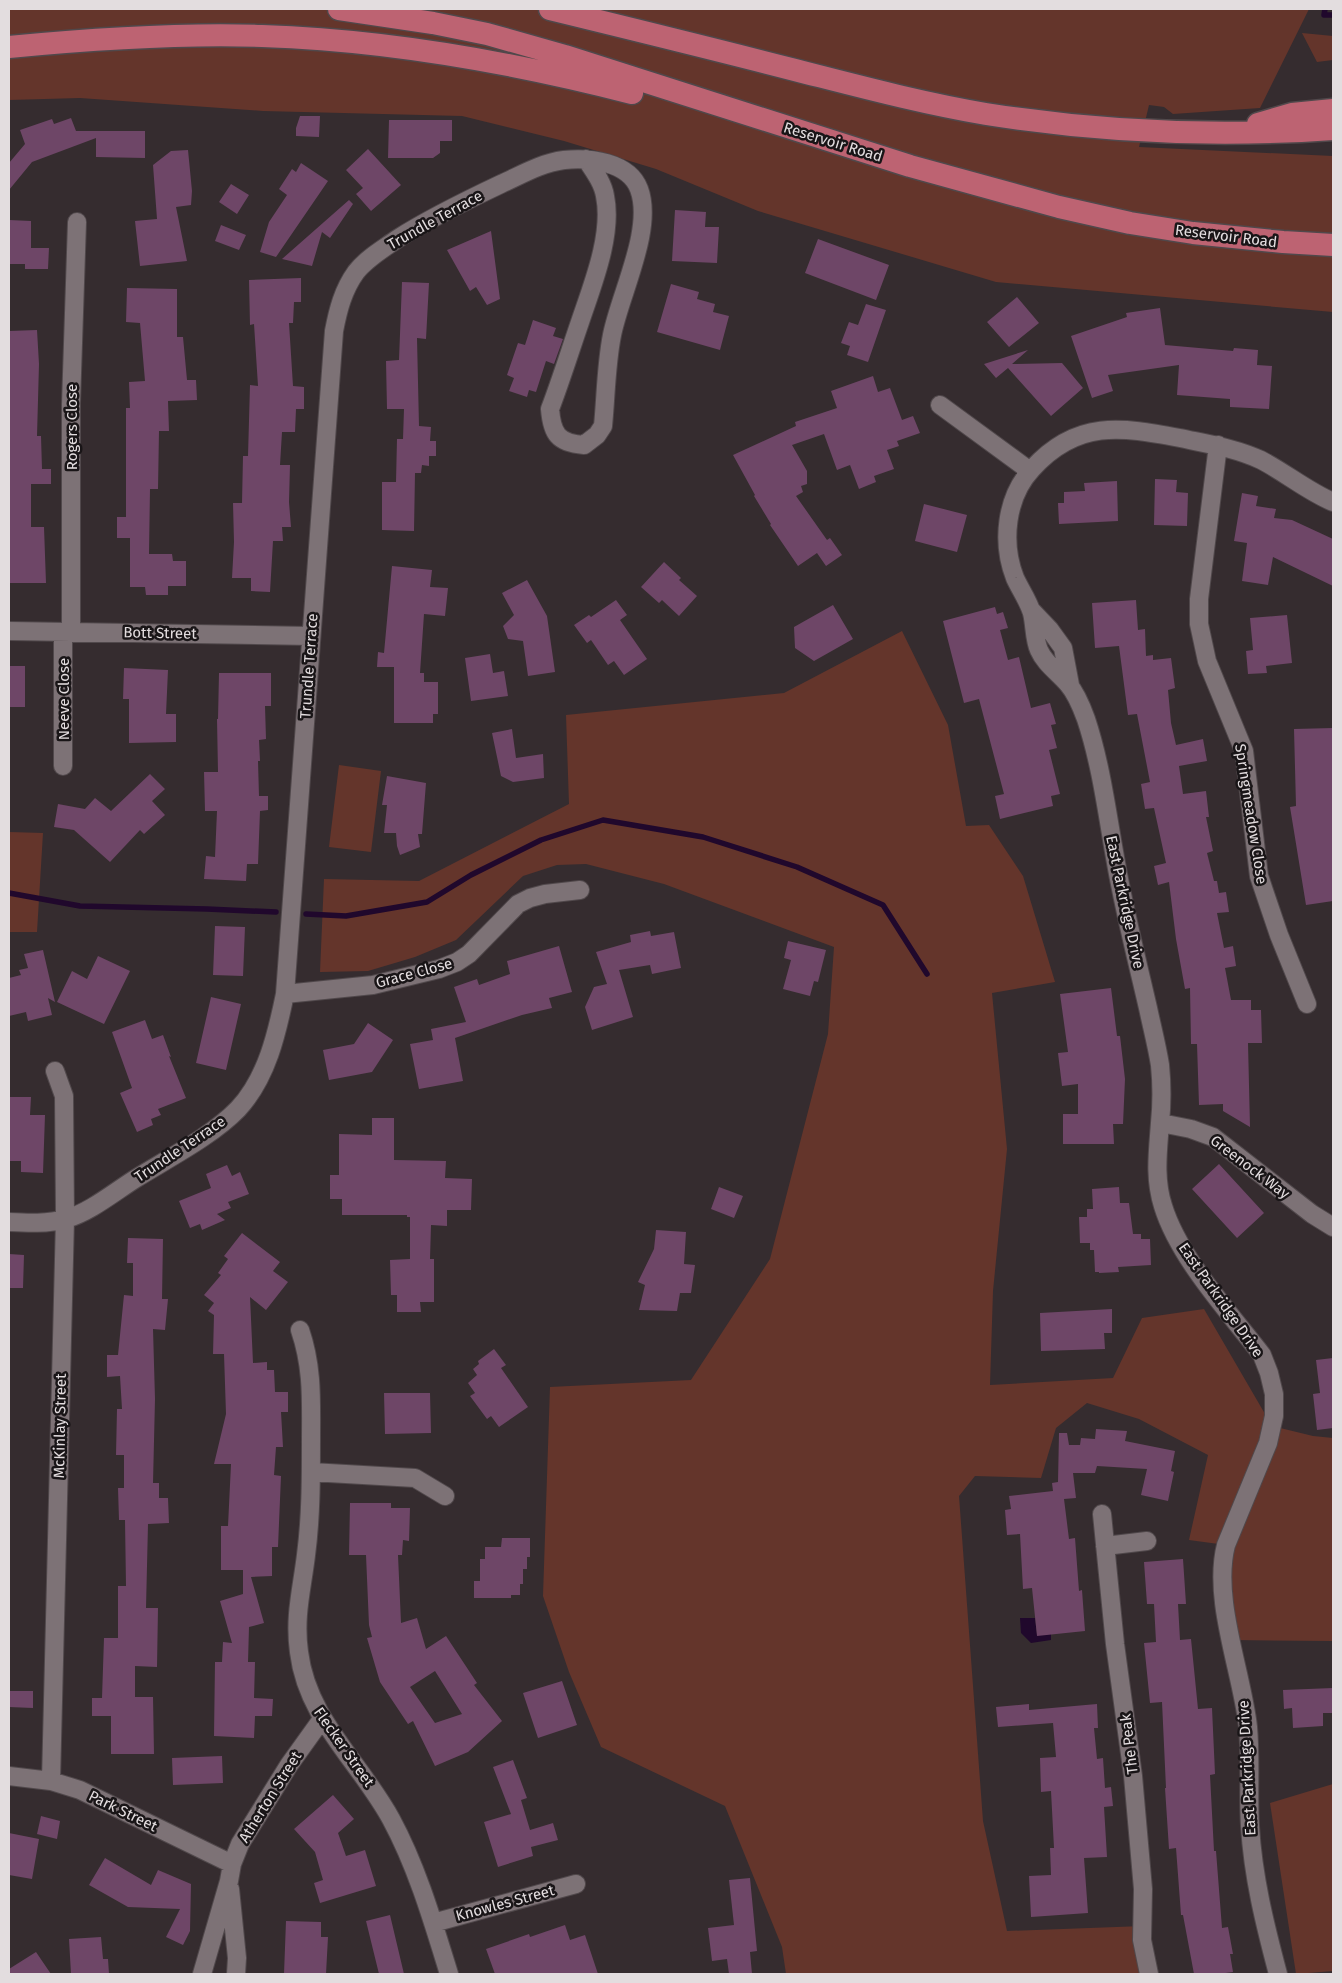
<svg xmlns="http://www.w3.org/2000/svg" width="1342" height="1983" font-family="'Fira Sans',sans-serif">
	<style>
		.green { fill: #64352b }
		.water { fill: #20082c }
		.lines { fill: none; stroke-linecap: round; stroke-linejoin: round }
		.stream { stroke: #20082c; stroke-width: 5.5 }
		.building { fill: #6e4667; fill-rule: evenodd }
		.minor-casing { stroke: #50484b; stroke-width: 20 }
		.major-casing { stroke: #50484b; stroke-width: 25 }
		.minor { stroke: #7d7276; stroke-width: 18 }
		.major { stroke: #bd6372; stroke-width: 22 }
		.labels { text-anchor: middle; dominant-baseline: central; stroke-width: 5; stroke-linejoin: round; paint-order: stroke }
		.street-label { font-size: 15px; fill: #e3dddf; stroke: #191517 }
	</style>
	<rect width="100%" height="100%" fill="#352c2f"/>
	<path class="green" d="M9,9H1309L1260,108L1173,114L1164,107L1149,105L1139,147L1333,156V312L996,282L758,211L656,169L564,141L462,116L263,111L80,98L9,100Z
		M1302,33L1333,36V60L1317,62Z
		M902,631L948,725L966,826L989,825L1023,876L1055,982L992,993L1007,1149L993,1291L990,1385L1113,1378L1142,1318L1204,1309L1272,1426L1313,1436L1333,1438V1641L1232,1640L1226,1545L1189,1540L1208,1455L1139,1419L1087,1403L1056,1428L1041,1478L975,1476L959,1496L983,1821L1007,1931L1143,1926L1149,1974H786L782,1947L725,1806L601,1747L569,1672L543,1596L550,1387L691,1380L770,1259L828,1034L834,947L664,884L586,864L557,865L523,876L456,940L415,957L368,971L320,972L324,879L419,881L569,804L566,715L784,693Z
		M339,765L381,771L371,852L329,847Z
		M9,832L43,833L37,932H9Z
		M1333,1784V1971L1296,1974L1270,1803Z"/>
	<path class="water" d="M1020,1618H1035L1037,1635L1051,1634V1640L1031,1643L1021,1633Z"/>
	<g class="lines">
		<path class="stream" d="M1325,9L1324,15H1333
			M9,893L80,906L207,909L276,912
			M306,914L346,916L427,902L471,875L541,840L603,820L703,837L797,867L883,905L927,974"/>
	</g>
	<path class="building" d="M300,116H320L319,137L296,136V128Z
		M71,118L76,131H145V158L96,157V138L32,162L9,190V163L25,144L20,130L52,119L54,124Z
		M389,120H452V141H440V153L433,158H388Z
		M368,149L401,185L371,211L356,194L363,188L346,170Z
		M188,150L192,191L191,205L176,207L187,261L140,266L135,221L157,219L153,165L171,151Z
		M301,163L328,181L276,257L260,252L269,222L287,195L279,189L292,169L296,172Z
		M231,184L249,195L237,214L219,202Z
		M349,200L353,204L330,238L322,232L312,266L282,259Z
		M675,210L706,212L705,227H719L717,263L672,261Z
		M9,220L31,221V248H49L48,269H25V264H9Z
		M221,225L246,235L239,250L215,241Z
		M491,231L500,299L487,305L476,287L470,291L447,250Z
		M818,239L889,265L876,300L805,273Z
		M301,278V302H294L293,323H289L293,386L304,387V409H296L295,432H282L280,465H290L289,502L291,527H282L283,541H273L270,592L251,591V578H232L234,542L233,503H242L243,456H248L250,385L258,386L254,324L250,325L249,280Z
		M402,282L429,283L426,339L417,338L419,426L431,427L430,441H436V456H429V466L422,465L421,473H415L414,531L382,530V482H396L397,439H403L404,409H387L386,361L399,360Z
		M671,284L699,292L697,299L715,304L713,312L729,316L720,350L657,332Z
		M127,288L177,289V337H183L187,380H196L197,400L168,401L169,431H159L158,489H150L149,554H172L173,561H186V586H168V595H146L145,587H130V538H117V517H126V408H130L129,382L145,381L140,323L126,322Z
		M1017,297L1039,323L1009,347L987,322Z
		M866,304L886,310L868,362L847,355L850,346L841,343L849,322L858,325Z
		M1160,308L1165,345L1233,351L1234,348L1258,350L1257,365L1272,366L1269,409L1230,407V399L1177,395L1179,365L1108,375L1113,391L1092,398L1071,336L1127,317L1126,313Z
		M533,320L556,328L553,336L563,339L554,364L546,361L536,392L529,390L527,397L509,391L514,378L507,375L518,343L525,345Z
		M37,330L39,364L37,436H41L42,469H51V484H31V527H44L46,583H9V331Z
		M1028,350L1012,364L1062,363L1083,388L1051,416L1008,368L996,378L984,364Z
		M873,376L878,392L890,388L902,420L913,416L920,433L897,441L899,446L887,450L894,469L874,476L876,482L859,489L850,465L837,470L824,434L792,445L807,471V484L801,486L803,492L796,496L827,540L830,538L842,555L826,566L817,553L798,566L770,525L771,524L754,496L755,495L733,455L796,426L795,422L837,408L831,391Z
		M1155,479L1177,480L1176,492L1188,493L1187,526L1154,525Z
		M1117,481L1118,521L1059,524L1058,503H1064V492L1085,491L1084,483Z
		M1242,493L1258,496L1256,506L1276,509L1274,518L1292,520L1333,539V586L1273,557L1268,585L1242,581L1247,543L1234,541Z
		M924,504L967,515L957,552L915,541Z
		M664,562L681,578L679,580L697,596L679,616L662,600L659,603L641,587Z
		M392,566L432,570L430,587L448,588L445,616L424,614L420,673H424V682H438V714H433V723H394V667H377L378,652L384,653Z
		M527,580L547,616L555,672L528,676L523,641L508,639L503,626L514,615L502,593Z
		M616,600L627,615L620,620L647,659L624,675L614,661L608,665L591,640L587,643L574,625L589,615L591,617Z
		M1136,600L1138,630L1145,629L1146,656L1153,655V660L1171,658L1175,688L1168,690L1171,723L1176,745L1203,739L1207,761L1179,766L1183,794L1206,791L1209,817H1206L1213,851L1207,853L1214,881H1217L1219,893L1226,892L1229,912L1217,913L1224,948L1233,946L1236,966L1225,968L1231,1000H1251V1010H1261L1262,1043H1248L1250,1127L1223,1111V1104L1199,1105L1197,1044H1191L1190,988L1185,989L1176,939L1169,882L1158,885L1154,866L1166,863L1154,808L1145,809L1141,784L1150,782L1137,714L1128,715L1119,646L1095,648L1092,603Z
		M833,605L853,639L814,661L795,648L794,627Z
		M995,607L997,614L1003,612L1008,628L1000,630L1008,660L1019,657L1031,708L1050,703L1056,724L1051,725L1057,748L1049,750L1060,794L1051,796L1053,806L1000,819L995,796L1004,794L979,699L964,703L943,621Z
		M1287,615L1292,663L1266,666L1267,673L1248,674L1246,651L1253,650L1250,618Z
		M490,654L493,673L504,671L508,696L471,701L465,658Z
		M9,666H25V707H9Z
		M124,668L168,670L166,714H176V742L129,743V699H123Z
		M219,673H271V706H265L266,739L259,740L260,761H258L259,796H268V810L260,811L258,864H247L246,881L204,879L206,856L215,857L217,811H205L204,772H218L217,719H218Z
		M1333,728V901L1306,905L1290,807L1296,806L1294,729Z
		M512,729L516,758L543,754L544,778L513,782L501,776L492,733Z
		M150,774L165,789L152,801L165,815L144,834L140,830L110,862L74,830L54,827L58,804L85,809L95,798L111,811Z
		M387,776L426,783L422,834H418L420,847L400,855L397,846L396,833H384L387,805H382Z
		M215,926L245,927L243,976L213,975Z
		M650,931L651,936L674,932L681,968L652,974L650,965L619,970L633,1017L592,1030L585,1007L594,987L607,984L596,952L631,942L630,935Z
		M788,941L826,950L818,982L814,981L810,996L783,989L791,960L784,958Z
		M559,946L572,992L549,998L552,1008L522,1015L455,1038L463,1081L419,1089L410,1044L433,1040L431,1029L466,1022L454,987L477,979L479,985L510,974L507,961Z
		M43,950L55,1002L48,998L52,1015L28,1021L26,1012L9,1016V978L21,975L19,970L28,968L24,954Z
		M98,956L130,971L104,1024L57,1002L72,971L87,979Z
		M1111,988L1117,1036H1120L1125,1079L1123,1124H1113L1114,1144H1063V1114H1078V1084L1062,1086L1058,1053L1068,1052L1060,994Z
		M211,997L241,1004L226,1070L196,1063Z
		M145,1020L152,1039L163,1035L171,1057L169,1056L186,1098L158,1109L161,1115L151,1119L153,1125L137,1132L120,1093L132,1088L112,1032Z
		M368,1023L393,1040L372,1072L329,1080L323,1050L354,1044Z
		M9,1097H31L30,1115H45L43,1173L21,1172V1161H9Z
		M372,1118H394V1160L446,1161L445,1178L472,1179L471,1210H447V1226L431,1225L430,1259H434V1302H420L421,1312H397V1295H391L390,1260L410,1259V1217H407V1215H342V1199H330V1175H339V1134L372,1135Z
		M1219,1164L1264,1213L1237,1238L1192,1189Z
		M227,1165L232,1176L240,1172L249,1194L228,1202L231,1208L217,1214L225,1220L202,1230L200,1224L190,1228L179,1201L211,1188L206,1174Z
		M719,1187L743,1196L734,1218L711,1209Z
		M1119,1187L1120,1203H1129L1133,1234H1141V1239H1150L1151,1265L1118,1267L1119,1272L1099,1273V1272H1095L1094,1250H1090V1243H1080L1079,1217H1087V1209H1093L1092,1189Z
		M656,1230L686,1232L684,1264L695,1265L691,1293H680L677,1311L639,1310L645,1285L638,1282L654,1249Z
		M242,1233L280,1262L273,1271L288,1282L266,1310L250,1297L253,1363L267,1362V1370H274L275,1392H288V1412H281L283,1447H276L274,1475L281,1476L278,1547H272V1576L251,1577L264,1623L249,1627L248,1662H255L254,1698L273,1699L272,1716H255L254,1738L214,1736L215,1662H222L223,1642L232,1643L220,1601L243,1594V1570H221V1526H228L231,1464H214L226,1414L224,1354H213L214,1315L208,1311L214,1303L204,1295L221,1275L218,1273L228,1259L224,1256Z
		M128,1238L163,1239L162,1299H168L165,1330L153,1329L155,1399L153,1483H159V1498H168L169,1523L148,1524L146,1608H158L157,1667L135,1666V1697H153L154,1754H111V1716H92V1698H102L104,1638H118V1586H126L125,1520H119L118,1488H124V1455H116L117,1409H122L120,1376L107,1377V1355H118L124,1295L133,1296V1263H127Z
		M9,1254L24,1255L23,1288H9Z
		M1112,1309V1333H1104L1105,1349L1041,1351L1040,1313Z
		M494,1349L506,1365L501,1368L528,1407L499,1427L491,1416L487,1419L470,1396L475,1393L468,1383L477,1375L473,1369L479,1364L478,1361Z
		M1333,1358V1428L1317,1430L1313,1394L1320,1393L1316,1360Z
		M384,1393H430L431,1433L385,1434Z
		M1096,1429L1127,1431L1125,1441L1175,1451L1171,1471L1174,1472L1168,1501L1141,1495L1147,1469L1097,1466L1095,1473H1073L1076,1498L1064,1499L1069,1539L1075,1538L1079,1591L1082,1590L1085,1631L1037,1636L1032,1588L1023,1589L1020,1534L1007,1535L1005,1510L1011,1509L1009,1496L1053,1491L1052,1483L1058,1482L1059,1433H1067L1069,1445H1080L1081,1438L1095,1439Z
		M350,1503H391V1508H410L409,1541L403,1540L402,1555H398L401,1623L417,1618L426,1649L446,1636L477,1683L474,1685L502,1721L468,1752L435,1766L413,1721L408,1724L380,1682L367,1638L372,1637L369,1625L366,1555H349ZM435,1671L462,1714L435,1723L410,1687Z
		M502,1538H530V1557H527V1569H523V1584H520V1595H511V1598H474V1581H480V1559H485V1547H501Z
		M1183,1559L1186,1604H1178L1180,1640L1191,1639L1198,1709L1212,1708L1215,1774L1210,1775L1214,1851H1216L1222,1928L1228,1927L1233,1954H1230L1233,1972L1218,1974H1194L1183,1915H1181L1176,1848L1169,1849L1165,1788H1166L1162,1702L1150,1703L1144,1643L1156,1642L1154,1604H1147L1144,1562Z
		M562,1681L577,1725L538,1738L523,1693Z
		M1333,1688V1713H1323V1726L1293,1728L1292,1708L1284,1709L1283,1690Z
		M9,1691H33V1708L9,1707Z
		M1029,1704V1710L1097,1704L1098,1728H1094L1097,1759L1103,1758L1105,1788L1111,1787L1113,1806L1104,1807L1107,1857L1084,1858L1088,1913L1031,1917L1029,1876L1051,1875L1050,1848H1054L1051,1791L1041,1792L1040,1758L1056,1757L1053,1723L998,1727L996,1707Z
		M222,1756L223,1783L173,1785L172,1758Z
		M513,1760L527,1798L521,1800L530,1830L553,1823L558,1840L531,1847L533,1856L498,1867L484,1822L511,1814L493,1767Z
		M333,1795L354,1819L338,1833L346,1856L365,1850L376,1886L320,1903L314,1883L323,1880L315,1852L294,1829Z
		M41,1816L60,1821L57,1839L37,1834Z
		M9,1833L39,1839L32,1879L9,1875Z
		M105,1858L151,1885L158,1870L191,1884L190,1931L183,1945L166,1937L180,1909L128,1907L89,1885Z
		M750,1878L757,1951L750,1952L752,1974H729L727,1959L712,1961L708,1928L734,1925L729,1880Z
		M390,1915L404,1974H379L366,1921Z
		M286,1921L321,1922V1937H328L326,1974H284Z
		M565,1925L570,1940L585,1935L598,1974H495L486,1949L529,1934L530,1937Z
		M101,1937L103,1959H108L109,1974H71L69,1939Z
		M36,1952L51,1974H9V1969Z"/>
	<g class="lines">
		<defs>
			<path id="minor" d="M940,405L1030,471
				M1218,445L1199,599V624L1207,661L1244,751L1259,876L1279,935L1307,1004
				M1031,610L1050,630L1063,648L1070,685
				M9,631L311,636
				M63,632V766
				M71,632V404L77,222
				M285,994L373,985L439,969L457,962L469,954L518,904L530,898L545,894L580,890
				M1161,1123L1191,1129L1213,1137L1312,1214L1333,1227
				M9,1222C27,1223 48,1224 66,1219C90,1212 113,1193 135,1179C167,1159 212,1136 238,1109C267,1078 277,1033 285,994L334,331C338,310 343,290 356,272C367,258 383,249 397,239C430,218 465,201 501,184C521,175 541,163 564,160C589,157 629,162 639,189C654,229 620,294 612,335C606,365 606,396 603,426L597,435L584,445C558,443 552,434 550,409C561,380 570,351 580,322C592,286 613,235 605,196C603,183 594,171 586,159
				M300,1330C313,1368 311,1401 311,1441C311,1479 311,1517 306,1555C302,1589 294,1616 299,1652C307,1719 360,1762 391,1819C417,1867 433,1922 449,1974
				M311,1472L415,1478L445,1496
				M1102,1514L1115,1644L1133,1776L1143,1889L1142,1940L1149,1974
				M1105,1546L1147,1541
				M9,1776L51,1781L80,1790L232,1864
				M51,1781L65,1219L64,1096L55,1071
				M230,1889L237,1958L236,1974
				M433,1923L576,1884
				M202,1974L229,1881L232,1864L240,1844L289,1765L322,1719
				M1278,1974C1265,1925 1253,1877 1250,1826C1248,1793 1251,1760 1248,1727C1242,1672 1212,1599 1226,1545L1268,1443L1274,1416V1394L1269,1373L1262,1355C1229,1312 1179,1258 1163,1206C1154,1178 1158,1151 1160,1123C1162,1103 1162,1085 1160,1065C1157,1046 1152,1027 1148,1008C1139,969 1129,929 1121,889C1109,832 1104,773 1086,719C1082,708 1076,693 1068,684C1059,673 1045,664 1039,650C1034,639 1035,625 1032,613C1028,600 1020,589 1015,578C1001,542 1006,497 1032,469C1077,419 1121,427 1180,438C1208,444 1235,448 1261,460C1286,473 1307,491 1333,502"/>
			<path id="major" d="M339,9L433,23L487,34L565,56L910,166L1059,207L1130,223L1193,233L1283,242L1333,245
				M550,9C632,29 714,49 795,70C858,86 921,103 986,114C1100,132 1218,137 1333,129
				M9,47C93,39 178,33 262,36C387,40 511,62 632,93
				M1258,124L1292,114L1333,110"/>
		</defs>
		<use href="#minor" class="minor-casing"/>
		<use href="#major" class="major-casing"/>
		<use href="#minor" class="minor"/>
		<use href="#major" class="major"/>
	</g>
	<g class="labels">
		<g class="street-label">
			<text transform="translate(833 142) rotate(17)">Reservoir Road</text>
			<text transform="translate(435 220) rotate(-29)">Trundle Terrace</text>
			<text transform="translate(1226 236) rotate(7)">Reservoir Road</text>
			<text transform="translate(72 427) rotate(-90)">Rogers Close</text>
			<text transform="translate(160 633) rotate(1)">Bott Street</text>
			<text transform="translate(309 666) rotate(-86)">Trundle Terrace</text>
			<text transform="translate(64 699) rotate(-90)">Neeve Close</text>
			<text transform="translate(1251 814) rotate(81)">Springmeadow Close</text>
			<text transform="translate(1125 902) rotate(78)">East Parkridge Drive</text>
			<text transform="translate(414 973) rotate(-15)">Grace Close</text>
			<text transform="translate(180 1149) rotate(-34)">Trundle Terrace</text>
			<text transform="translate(1250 1167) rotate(37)">Greenock Way</text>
			<text transform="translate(1221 1300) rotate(55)">East Parkridge Drive</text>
			<text transform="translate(60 1426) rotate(-89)">McKinlay Street</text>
			<text transform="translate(1129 1744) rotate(-97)">The Peak</text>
			<text transform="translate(344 1747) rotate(55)">Flecker Street</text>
			<text transform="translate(1247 1768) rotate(-93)">East Parkridge Drive</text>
			<text transform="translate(270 1797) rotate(-58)">Atherton Street</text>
			<text transform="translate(123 1811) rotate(26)">Park Street</text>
			<text transform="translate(505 1903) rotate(-15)">Knowles Street</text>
		</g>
	</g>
	<rect width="1342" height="1983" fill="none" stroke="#e3dddf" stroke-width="20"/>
</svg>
